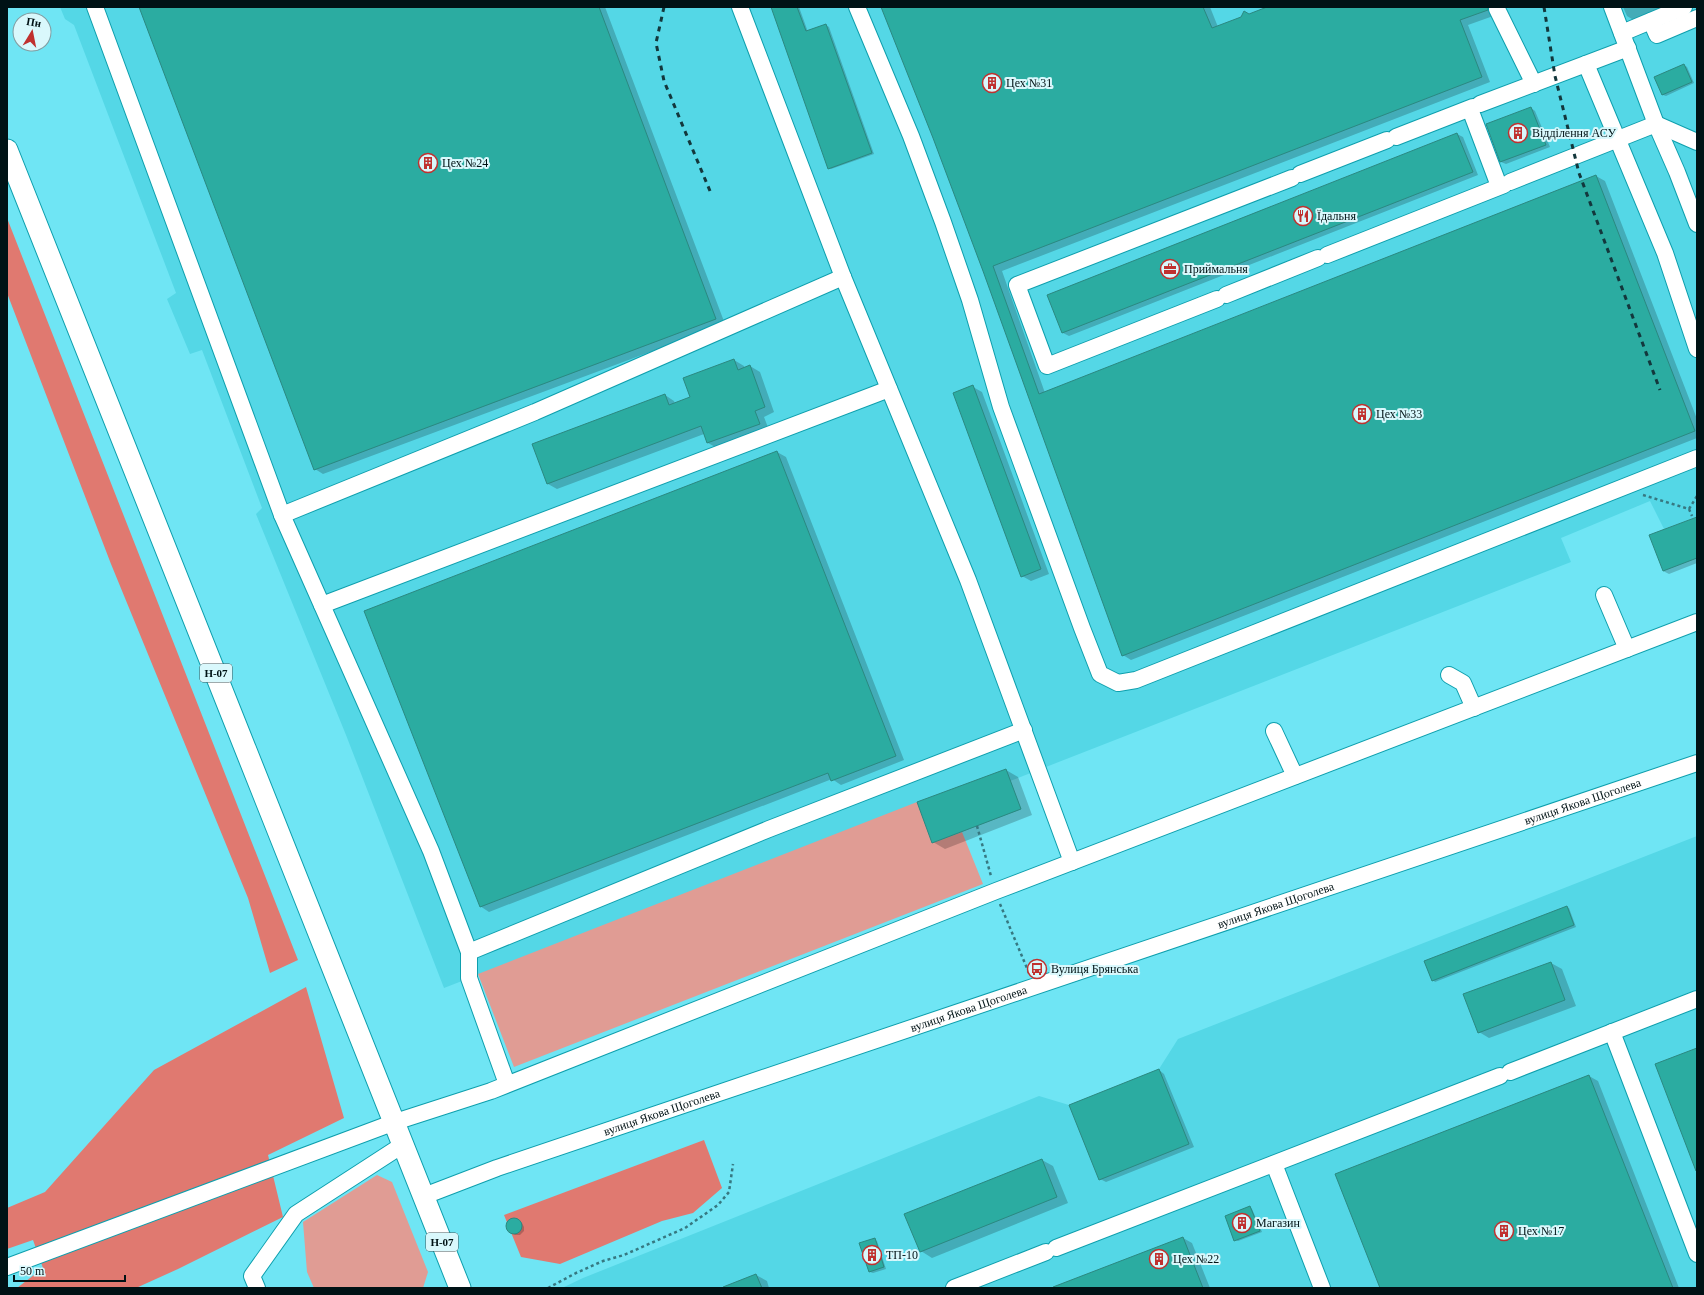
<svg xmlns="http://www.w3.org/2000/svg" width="1704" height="1295" font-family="'Times New Roman',serif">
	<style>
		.built { fill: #54d7e6 }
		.green { fill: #e09c94 }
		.forest { fill: #e07970 }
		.shadow { fill: #0003 }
		.building { fill: #2baca1; stroke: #2b8880 }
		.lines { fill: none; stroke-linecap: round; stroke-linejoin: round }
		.minor-casing { stroke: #0e9fad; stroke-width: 18 }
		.major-casing { stroke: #0e9fad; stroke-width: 23 }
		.path { stroke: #367881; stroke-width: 2.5; stroke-dasharray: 3 3; stroke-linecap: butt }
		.minor { stroke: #fff; stroke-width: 16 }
		.major { stroke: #fff; stroke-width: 21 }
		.rail { stroke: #13373c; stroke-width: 3; stroke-dasharray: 5 5; stroke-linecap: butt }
		.labels { text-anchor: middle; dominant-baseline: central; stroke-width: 4; stroke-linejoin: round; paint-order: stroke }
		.shield { fill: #d9f8fc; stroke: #41575a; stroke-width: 1 }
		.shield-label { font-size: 11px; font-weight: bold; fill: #001215 }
		.poi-label { font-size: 12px; fill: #001215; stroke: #d9f8fc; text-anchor: start }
		.street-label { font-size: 12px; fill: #001215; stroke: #d9f8fc }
	</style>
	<rect width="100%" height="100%" fill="#6fe5f4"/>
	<path class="built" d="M60,7H1697V517L1664,529L1650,501L1561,538L1571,562L1010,781L1021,809L932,843L917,803L444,988L346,735L256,514L262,508L202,350L190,354L167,299L176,293L74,25L65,19Z
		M1697,836V1288H562L583,1278L1039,1096L1069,1105L1159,1069L1178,1039Z"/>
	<path class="green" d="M917,802L932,843L962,832L983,884L514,1067L478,974Z
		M377,1175L392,1182L428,1272L423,1288H314L307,1272L303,1222Z"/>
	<path class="forest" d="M7,218L298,960L270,973L248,898L111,564L7,293Z
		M306,987L344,1118L268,1155L283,1217L178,1269L136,1288H17L43,1268L33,1240L7,1249V1208L45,1192L154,1070Z
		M704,1140L722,1188L693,1213L662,1221L560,1264L521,1257L504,1215Z"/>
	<path class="shadow" d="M140,7H605L725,324L323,474L315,469Z
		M772,7H799L808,32L826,25L829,27L874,154L831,169L829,168Z
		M882,7H1210L1218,27L1270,7H1500L1496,15L1468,25L1490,82L1002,271L1045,393L1596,176L1605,181L1697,419V438L1131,660L1123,655L984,270L934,138Z
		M1623,7H1671L1635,21L1627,16Z
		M1684,65L1687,67L1694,83L1666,96L1663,95L1656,78Z
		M1531,108L1535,111L1550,147L1506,164L1501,162L1487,125Z
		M1457,134L1463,137L1478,175L1069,336L1063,333L1048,295Z
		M734,360L744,366L745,369L750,366L760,372L774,412L764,417L769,430L717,448L708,443L704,434L557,489L548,484L665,395L674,401L675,404L691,398Z
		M973,387L982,392L1049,574L1031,581L1022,576Z
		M777,452L786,457L904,760L841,785L832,779L489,912L480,906Z
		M1697,517V563L1669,574L1663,571Z
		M1006,770L1018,777L1032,815L945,849L933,842Z
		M1567,907L1569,908L1576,927L1435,982L1433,980Z
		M1551,963L1562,969L1576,1006L1489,1038L1479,1032Z
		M1159,1070L1164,1074L1194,1147L1106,1182L1100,1179Z
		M1589,1076L1598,1081L1679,1288H1381Z
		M1042,1160L1053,1166L1068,1203L932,1258L921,1251Z
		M1250,1207L1252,1209L1262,1232L1238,1241L1235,1240Z
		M512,1219L522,1223L524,1227V1231L520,1235H515L507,1228L509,1222Z
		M1183,1238L1192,1243L1210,1288H1053Z
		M874,1239L877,1241L886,1269L873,1273L870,1272L861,1244Z
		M756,1275L767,1281L769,1288H723Z"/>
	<path class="building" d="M139,7H599L716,319L314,470Z
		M771,7H797L806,31L826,24L872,153L828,169Z
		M881,7H1203L1212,28L1241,17L1244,11L1249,14L1267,7H1488V10L1460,20L1482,77L993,266L1039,394L1596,175L1695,431L1122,656L983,271L933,138Z
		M1684,64L1692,82L1662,95L1654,77Z
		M1531,107L1546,145L1500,162L1486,124Z
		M1457,133L1473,172L1062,333L1047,295Z
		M734,359L738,370L750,365L765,407L755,411L760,424L707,443L701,426L547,484L532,444L665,394L669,405L690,397L683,378Z
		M973,385L1041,569L1021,577L953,393Z
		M777,451L896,756L831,781L828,773L480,907L364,611Z
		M1697,517V558L1663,571L1649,535Z
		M1006,769L1021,809L932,843L917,802Z
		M1567,906L1574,925L1432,981L1424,961Z
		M1551,962L1565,1000L1478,1033L1463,994Z
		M1697,1048V1171H1696L1655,1064Z
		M1159,1069L1189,1144L1099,1180L1069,1105Z
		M1589,1075L1673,1288H1380L1335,1174Z
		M1042,1159L1057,1197L920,1252L904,1214Z
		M1250,1206L1260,1231L1234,1241L1225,1216Z
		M506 1226a8 8 0 1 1 16 0a8 8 0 1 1-16 0Z
		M1183,1237L1203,1288H1053V1287Z
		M875,1238L884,1267L869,1272L859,1243Z
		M756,1274L762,1288H723V1287Z"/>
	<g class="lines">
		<defs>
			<g id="minor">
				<path d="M95,7L282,515L431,851L469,952V978L507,1084"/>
				<path d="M740,7L843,277L968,580L1072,862"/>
				<path d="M857,7L911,136L943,222L970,300L1001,407L1082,628L1100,674L1118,683L1136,680L1697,458"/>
				<path d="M1612,7L1656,124L1677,172L1697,224"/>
				<path d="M1497,9L1534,84"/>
				<path d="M1651,21L1657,35L1697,18"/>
				<path d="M1622,33L1684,7"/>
				<path d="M1586,64L1665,253L1697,349"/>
				<path d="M1480,104L1628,48"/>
				<path d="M1470,109L1499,186"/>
				<path d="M1396,137L1473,107"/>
				<path d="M1300,174L1387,140"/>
				<path d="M1510,182L1656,124L1697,142"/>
				<path d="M1327,255L1504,185"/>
				<path d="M1226,295L1318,258"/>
				<path d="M1217,299L1047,366L1017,285L1292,178"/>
				<path d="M282,515L535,412L843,277"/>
				<path d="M1604,595L1627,649"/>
				<path d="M322,605L889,389"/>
				<path d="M1449,675L1463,683L1474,708"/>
				<path d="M1274,731L1295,776"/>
				<path d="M469,952L769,829L1024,730"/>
				<path d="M1612,1032L1697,1254"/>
				<path d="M1510,1072L1697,999"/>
				<path d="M1274,1164L1322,1288"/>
				<path id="s1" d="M424,1196L497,1168L704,1098L1697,763"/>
				<path d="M1056,1248L1500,1076"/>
				<path d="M7,1267L395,1122L491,1091L996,891L1697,622"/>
				<path d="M257,1288L252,1276L296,1214L404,1144"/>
				<path d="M954,1288L1046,1252"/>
			</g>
			<path id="major" d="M7,150L460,1288"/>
		</defs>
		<use href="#minor" class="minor-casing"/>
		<use href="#major" class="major-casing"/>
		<path class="path" d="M1643,495L1689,509
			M1689,509L1697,496
			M1689,509L1692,516
			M977,826L991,876
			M1000,904L1029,973
			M548,1288L576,1273L603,1261L624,1255L685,1228L718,1205L729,1192L733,1164"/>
		<use href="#minor" class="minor"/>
		<use href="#major" class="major"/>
		<path class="rail" d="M664,7L656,43L664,81L710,191
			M1544,7L1555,76L1579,173L1660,390"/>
	</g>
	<defs>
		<symbol id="building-ring" viewBox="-11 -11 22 22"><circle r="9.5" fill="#d9f8fc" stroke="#c0312f" stroke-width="1.5"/><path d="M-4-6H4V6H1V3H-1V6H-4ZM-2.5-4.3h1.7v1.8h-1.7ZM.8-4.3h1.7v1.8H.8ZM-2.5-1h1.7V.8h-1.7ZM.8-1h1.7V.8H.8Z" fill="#c0312f"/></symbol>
		<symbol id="restaurant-ring" viewBox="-11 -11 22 22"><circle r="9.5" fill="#d9f8fc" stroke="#c0312f" stroke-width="1.5"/><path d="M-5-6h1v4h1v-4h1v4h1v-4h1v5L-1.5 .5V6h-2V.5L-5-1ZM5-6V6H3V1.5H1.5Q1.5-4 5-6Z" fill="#c0312f"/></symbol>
		<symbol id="office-ring" viewBox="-11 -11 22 22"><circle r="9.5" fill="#d9f8fc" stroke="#c0312f" stroke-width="1.5"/><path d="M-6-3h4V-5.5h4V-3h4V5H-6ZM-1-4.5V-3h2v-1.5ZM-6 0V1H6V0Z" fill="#c0312f"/></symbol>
		<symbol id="bus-ring" viewBox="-11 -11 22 22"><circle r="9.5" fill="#d9f8fc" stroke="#c0312f" stroke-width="1.5"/><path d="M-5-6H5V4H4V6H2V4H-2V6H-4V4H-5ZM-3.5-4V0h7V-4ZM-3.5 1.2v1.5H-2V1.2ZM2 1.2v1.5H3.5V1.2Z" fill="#c0312f"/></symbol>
	</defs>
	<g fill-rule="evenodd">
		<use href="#building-ring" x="981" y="72" width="22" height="22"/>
		<use href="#building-ring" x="1507" y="122" width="22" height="22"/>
		<use href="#building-ring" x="417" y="152" width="22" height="22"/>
		<use href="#restaurant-ring" x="1292" y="205" width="22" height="22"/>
		<use href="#office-ring" x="1159" y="258" width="22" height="22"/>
		<use href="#building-ring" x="1351" y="403" width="22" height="22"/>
		<use href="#bus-ring" x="1026" y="958" width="22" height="22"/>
		<use href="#building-ring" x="1231" y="1212" width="22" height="22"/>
		<use href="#building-ring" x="1493" y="1220" width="22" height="22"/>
		<use href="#building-ring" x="861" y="1244" width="22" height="22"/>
		<use href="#building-ring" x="1148" y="1248" width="22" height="22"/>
	</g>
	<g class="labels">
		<g class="shield">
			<rect x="200" y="664" width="32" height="18" rx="3"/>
			<rect x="426" y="1233" width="32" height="18" rx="3"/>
		</g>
		<g class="shield-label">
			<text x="216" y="673">Н-07</text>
			<text x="442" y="1242">Н-07</text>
		</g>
		<g class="poi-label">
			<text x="1006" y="83">Цех №31</text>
			<text x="1532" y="133">Відділення АСУ</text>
			<text x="442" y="163">Цех №24</text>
			<text x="1317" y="216">Їдальня</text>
			<text x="1184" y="269">Приймальня</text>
			<text x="1376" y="414">Цех №33</text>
			<text x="1051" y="969">Вулиця Брянська</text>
			<text x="1256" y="1223">Магазин</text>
			<text x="1518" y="1231">Цех №17</text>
			<text x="886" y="1255">ТП-10</text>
			<text x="1173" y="1259">Цех №22</text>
		</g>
		<g class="street-label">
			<text stroke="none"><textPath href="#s1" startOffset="1224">вулиця Якова Щоголева</textPath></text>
			<text stroke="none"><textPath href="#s1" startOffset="900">вулиця Якова Щоголева</textPath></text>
			<text stroke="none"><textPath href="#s1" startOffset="576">вулиця Якова Щоголева</textPath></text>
			<text stroke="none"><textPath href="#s1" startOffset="252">вулиця Якова Щоголева</textPath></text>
		</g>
	</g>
	<rect width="1704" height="1295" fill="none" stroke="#001215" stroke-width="16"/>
	<g transform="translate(32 32) rotate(10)"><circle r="19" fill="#d9f8fc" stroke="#829ca0"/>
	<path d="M0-3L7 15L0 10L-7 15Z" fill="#c0312f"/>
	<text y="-6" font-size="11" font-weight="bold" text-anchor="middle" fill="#001215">Пн</text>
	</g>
	<path d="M14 1275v6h111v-6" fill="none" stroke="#001215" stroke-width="2"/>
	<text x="20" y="1275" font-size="12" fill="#001215" stroke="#d9f8fc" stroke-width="3" paint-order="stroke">50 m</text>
</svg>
